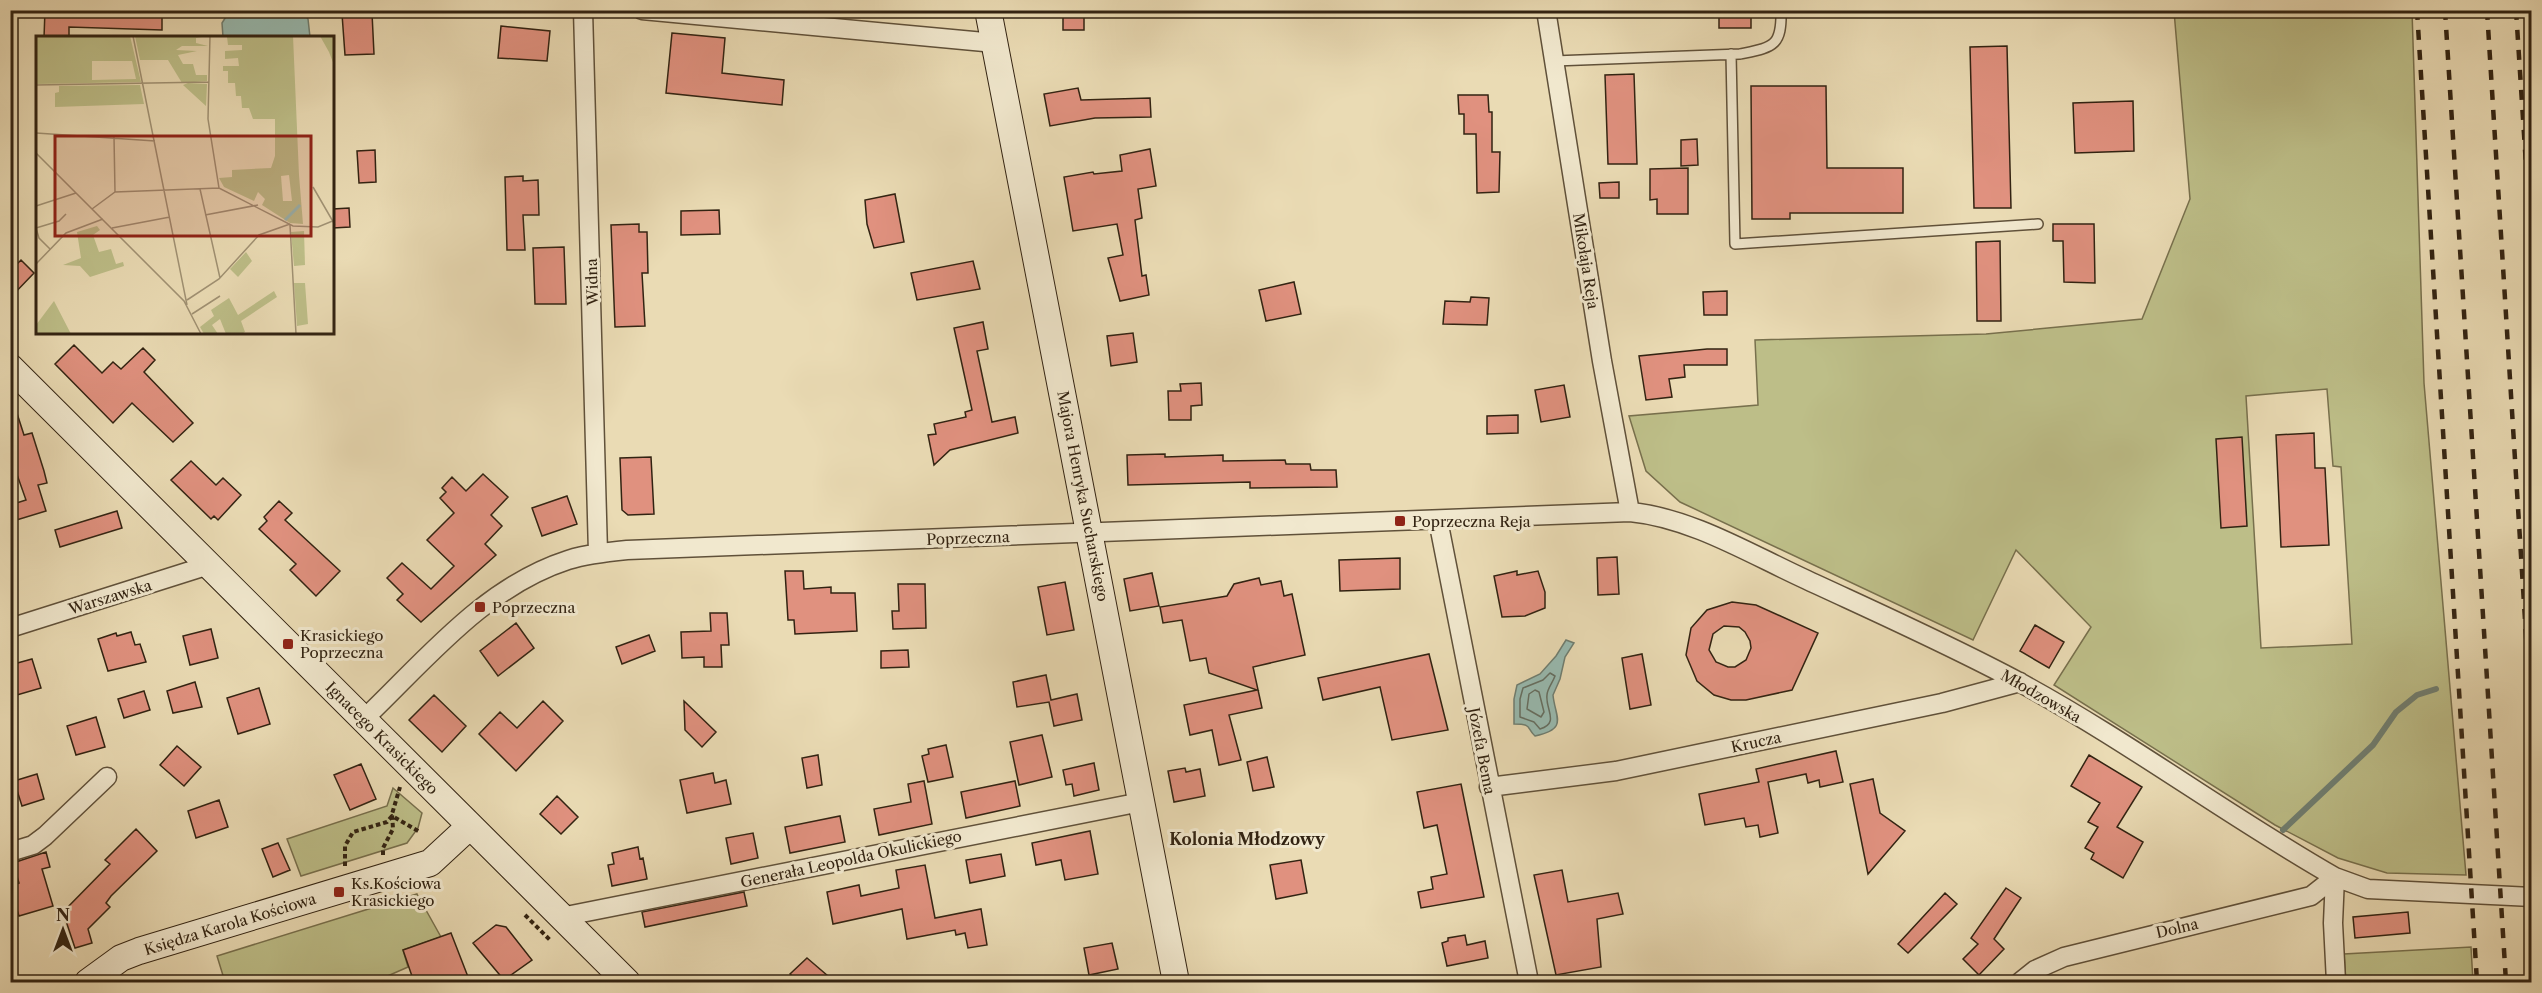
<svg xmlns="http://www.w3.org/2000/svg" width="2542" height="993" font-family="'Libre Caslon Text',serif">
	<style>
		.green { fill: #bdbe88; stroke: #78704d; stroke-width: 1.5; fill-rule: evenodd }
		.water { fill: #98bbb1; stroke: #6f7e71; stroke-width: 1.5 }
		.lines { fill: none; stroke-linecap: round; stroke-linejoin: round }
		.shore { stroke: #656f62; stroke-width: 1.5 }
		.stream { stroke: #6f7e71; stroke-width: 6 }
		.building { fill: #e0917f; stroke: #322312; stroke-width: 1.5; fill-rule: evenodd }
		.lane-casing { stroke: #60513a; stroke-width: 12 }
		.street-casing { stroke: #60513a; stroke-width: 21 }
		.secondary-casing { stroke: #322312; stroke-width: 28 }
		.path { stroke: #322312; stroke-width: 4; stroke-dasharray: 4.5 3; stroke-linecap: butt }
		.lane { stroke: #f1e8ce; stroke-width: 9 }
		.street { stroke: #f1e8ce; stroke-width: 18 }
		.secondary { stroke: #f1e8ce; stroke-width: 26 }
		.rail { stroke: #322312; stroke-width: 4.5; stroke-dasharray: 10 10; stroke-linecap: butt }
		.poi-dot { fill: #8f2418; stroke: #f1e8ce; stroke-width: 2 }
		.labels { text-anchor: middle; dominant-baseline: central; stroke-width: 6; stroke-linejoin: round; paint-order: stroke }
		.street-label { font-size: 15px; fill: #322312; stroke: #f1e8ce }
		.poi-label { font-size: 15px; fill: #322312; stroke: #f1e8ce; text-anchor: start }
		.neighbourhood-label { font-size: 16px; font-weight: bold; fill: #322312; stroke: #f1e8ce }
		.inset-river { fill: none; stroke: #98bbb1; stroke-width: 3 }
		.inset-road { fill: none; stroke: #a09173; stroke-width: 1.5 }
		.view { fill: #8f2418; fill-opacity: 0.15; stroke: #8f2418; stroke-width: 3 }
		.inset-edge { fill: none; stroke: #322312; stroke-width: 3 }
	</style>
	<rect width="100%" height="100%" fill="#eadbb4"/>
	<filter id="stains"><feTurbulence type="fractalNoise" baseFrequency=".00333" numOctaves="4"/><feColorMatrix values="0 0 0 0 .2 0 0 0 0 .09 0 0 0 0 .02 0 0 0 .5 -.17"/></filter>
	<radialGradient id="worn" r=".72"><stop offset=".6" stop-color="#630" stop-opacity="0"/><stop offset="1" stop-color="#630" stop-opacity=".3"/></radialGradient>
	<path class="green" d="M2174,11H2412L2424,383L2466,875L2387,873L2338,858L2275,825L2054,685L2091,627L2016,550L1973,640L1680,502L1646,471L1629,416L1758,405L1755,340L1986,334L2142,319L2190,199ZM2327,389L2333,466L2341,467L2352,644L2261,648L2246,396Z
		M393,788L422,813L418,828L407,843L301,876L287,839L387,806Z
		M417,894L441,937L403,950L408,967L374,982H225L217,956Z
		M2471,947L2473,982H2346L2344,954Z"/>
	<path class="water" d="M235,11L303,12L308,19L310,37H223L222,23L229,12Z
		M1566,640L1574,643L1565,657L1560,679L1553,695C1555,717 1569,729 1535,736C1526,728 1533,724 1514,724V699L1517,685L1540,674L1556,656Z"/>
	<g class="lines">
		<path class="shore" d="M1550,673L1555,676C1553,682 1547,689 1547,695C1545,709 1560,723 1540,729L1534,722L1520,717V699L1523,688L1543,680Z
			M1535,690L1539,692L1544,712L1541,717L1527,709L1529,694Z"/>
		<path class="stream" d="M2283,830L2373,745L2396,712L2417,695L2436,689"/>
	</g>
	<path class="building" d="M45,10H162V30L69,27V38H44Z
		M1063,10H1084V30H1063Z
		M1719,10H1751V28H1719Z
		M372,13L374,54L345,55L342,14Z
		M501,26L550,31L547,61L498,58Z
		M672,33L725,38L722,73L784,80L782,105L666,93Z
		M2007,46L2011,208H1974L1970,47Z
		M1634,74L1637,164H1608L1605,75Z
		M1751,86H1826L1827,168H1903V213H1790V219H1752Z
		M1078,88L1081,100L1150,98L1151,117L1095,118L1050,126L1044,94Z
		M1458,95H1488L1489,112H1492V152H1500L1499,192L1477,193L1476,134H1464V114H1459Z
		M2133,101L2134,151L2075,153L2073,103Z
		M1697,139L1698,165L1681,166V140Z
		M1150,149L1156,186L1138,189L1142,218L1135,220L1142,276L1146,275L1149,295L1120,301L1108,258L1123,255L1117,224L1073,231L1064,177L1093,172L1094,174L1122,171L1120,155Z
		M375,150L376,182L359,183L357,151Z
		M1688,168V214H1657V199L1650,200V169Z
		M523,176V181L538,180L539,215H523L525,250H507L505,177Z
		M1619,182V198H1600L1599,183Z
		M895,194L904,242L874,248L867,224L865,200Z
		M349,208L350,227L333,228V209Z
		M719,210L720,234L681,235V211Z
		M639,224V232H647L648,273H642L645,326L615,327L611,225Z
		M2053,224H2094L2095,283L2064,282L2063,241H2053Z
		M2000,241L2001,321H1977L1976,242Z
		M564,247L566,304H535L533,248Z
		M21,260L34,273L10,298V271Z
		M973,261L980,289L917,300L911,273Z
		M1294,282L1301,314L1266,321L1259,290Z
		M1727,291V315H1704L1703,292Z
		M1471,297L1489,298L1487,325L1443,324L1445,301L1470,302Z
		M983,322L988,349L977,351L992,422L1015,417L1018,433L950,450L934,465L928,435L936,434L934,424L966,417L965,412L972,410L954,328Z
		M1133,333L1137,362L1111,366L1107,336Z
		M74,345L102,373L113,362L121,369L143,348L155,360L144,372L193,423L173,442L132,403L113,423L55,364Z
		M1707,349H1727V365H1684L1685,377L1669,379L1672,397L1646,400L1639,356Z
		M1201,383L1202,405L1191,406V420H1169L1168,391H1181L1180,384Z
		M1564,385L1570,417L1541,422L1535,390Z
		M14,404L24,435L32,433L44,471L47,483L38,485L46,511L10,522V505L26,500L14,466L10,468V405Z
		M1518,415V433L1487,434V416Z
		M2314,433L2315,468H2325L2329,545L2281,547L2276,435Z
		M2242,437L2247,526L2221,528L2216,439Z
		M1165,454V457L1223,455V461L1285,460L1286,464H1310L1311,470H1336L1337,487L1250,488V482L1128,485L1127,455Z
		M651,457L654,514L628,515L622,510L620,458Z
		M191,461L216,485L223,478L241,495L218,520L214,516L211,519L171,480Z
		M483,474L508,497L491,515L502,526L485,544L496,555L421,622L397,600L403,594L387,578L402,563L431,589L454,566L427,540L454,513L440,498L446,492L442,488L452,477L466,491Z
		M567,496L577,524L542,536L532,508Z
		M279,501L292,513L285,520L340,571L316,596L290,570L296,564L259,529L267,521L264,517Z
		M117,511L122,528L60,547L55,530Z
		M1617,557L1619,594L1598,595L1597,558Z
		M1400,558V589L1340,591L1339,560Z
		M785,571H803L804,589L831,587V593H855L857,631L795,634L794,620H788Z
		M1517,571V575L1538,571L1545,592V608L1525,616L1502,617L1494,576Z
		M1152,573L1159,606L1130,611L1124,579Z
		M1259,578L1261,585L1281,581L1284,596L1292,594L1305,655L1253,667L1262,708L1229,715L1241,760L1219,765L1212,730L1190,735L1184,705L1257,690L1209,673L1206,658L1190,661L1182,620L1163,623L1160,607L1227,596L1234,584Z
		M1065,582L1074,630L1047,635L1038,587Z
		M898,584H925L926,628L893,629L892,611H899Z
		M1732,602L1756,605L1818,633L1792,690L1746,700H1731L1714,695L1697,681L1686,655L1691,628L1707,610ZM1724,626L1739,627L1745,632L1750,641L1751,648L1746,660L1735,667H1728L1716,662L1709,650L1713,634Z
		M710,613H727L729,645H721L722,667H704V657L682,658L681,632L711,631Z
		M516,623L534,648L498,676L480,651Z
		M2035,625L2064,642L2049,668L2020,651Z
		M211,629L218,658L190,665L183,636Z
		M131,632L135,645L140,644L146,662L108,671L98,639L116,633L117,636Z
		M649,635L655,651L622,664L616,647Z
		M908,650L909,667L881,668V651Z
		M1429,654L1448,730L1392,740L1380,687L1323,700L1318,678Z
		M1642,654L1651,705L1630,709L1622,658Z
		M32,659L41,688L10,697V665Z
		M1046,675L1051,700L1077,694L1082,720L1054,726L1049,702L1017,707L1013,682Z
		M195,682L202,707L173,713L167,691Z
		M259,688L270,724L238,734L227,698Z
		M144,691L150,710L124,718L118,699Z
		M434,695L466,726L442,752L409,720Z
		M543,701L563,721L516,771L479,734L500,712L517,728Z
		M684,701L716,732L702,747L685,730Z
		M96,717L105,747L76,755L67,726Z
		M1042,735L1052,777L1019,785L1010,742Z
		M946,745L953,777L928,782L922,756L929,754L928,749Z
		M177,746L201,767L184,786L160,765Z
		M1836,751L1843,782L1820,787L1819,780L1808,783L1806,774L1768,782L1778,833L1760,837L1758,825L1746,827L1744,818L1705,825L1699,794L1759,782L1756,769Z
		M818,755L822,785L807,788L802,758Z
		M2089,755L2142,787L2117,827L2143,842L2123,878L2091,859L2094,853L2085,848L2098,827L2088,822L2100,803L2071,786Z
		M1267,757L1274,787L1253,791L1247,762Z
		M1094,763L1099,790L1074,796L1072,784L1066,785L1063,770Z
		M361,764L376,799L350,810L334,775Z
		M1185,768L1186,772L1200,769L1205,796L1174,802L1168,771Z
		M713,773L715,783L726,780L731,804L687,813L680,780Z
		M37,774L44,799L22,806L14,781Z
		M1873,779L1880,813L1905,831L1868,874L1850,784Z
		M924,781L932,824L879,835L874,809L911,802L908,784Z
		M1015,781L1020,806L966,818L961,792Z
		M1461,784L1484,897L1421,908L1418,892L1433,889L1431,877L1447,874L1437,825L1424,828L1417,792Z
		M557,796L578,817L561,834L540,814Z
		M219,800L228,827L196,838L188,811Z
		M840,816L845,842L790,853L785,827Z
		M136,829L157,851L111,896L106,903L110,907L88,929L92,943L75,948L63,912L110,864L105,860Z
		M1090,831L1098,874L1065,880L1061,860L1036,865L1032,843Z
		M753,833L758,858L731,864L726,838Z
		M278,843L290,870L273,877L262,849Z
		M638,847L640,859L643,858L647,879L612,886L608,865L614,864L612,853Z
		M46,852L50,867L42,869L53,906L19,916L10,887L19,883L13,863Z
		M1001,854L1005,876L970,883L966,860Z
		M1301,860L1307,893L1276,899L1270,865Z
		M925,865L935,918L981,909L987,945L968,948L965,933L956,935L955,930L907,939L902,909L833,924L827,892L859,885L861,896L899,888L896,870Z
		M1562,870L1568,902L1618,893L1623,914L1597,919L1601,967L1556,975L1534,875Z
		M2006,888L2021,898L1994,939L2004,949L1979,975L1963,959L1978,944L1971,938Z
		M744,892L747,906L645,927L642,912Z
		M1945,893L1957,904L1908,953L1898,944Z
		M2408,912L2410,933L2355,938L2353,917Z
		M496,925L506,927L532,960L504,980L473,943Z
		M451,933L470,982H414L403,950Z
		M1465,935L1467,945L1485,941L1488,958L1447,966L1442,943L1448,941V938Z
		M1112,943L1118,969L1089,975L1084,948Z
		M807,958L835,982H799L790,974Z"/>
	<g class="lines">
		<defs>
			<path id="lane" d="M1731,54L1735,244L2038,224
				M1554,61L1740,54C1773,47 1782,47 1781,10"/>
			<path id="street" d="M583,10L598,553
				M642,10L995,43
				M1546,10L1602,361L1630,512
				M1438,520L1529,982
				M10,628L209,565
				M364,719C426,660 484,587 568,560C587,554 607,552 627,550L1630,512C1692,518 1750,554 1807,580C1878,613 1950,645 2019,682C2128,741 2228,816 2335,877L2368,889L2532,897
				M1489,787L1616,771L1942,703L2020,682
				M10,852L33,845L45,836L107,777
				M2335,877L2333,923L2336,982
				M561,917L1141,802
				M2020,982L2035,970L2064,957L2311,896L2335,877"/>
			<path id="secondary" d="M988,10L1176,982
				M10,367L627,982
				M88,982L121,958L139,951L430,863L470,826"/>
		</defs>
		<use href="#lane" class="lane-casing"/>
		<use href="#street" class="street-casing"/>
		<use href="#secondary" class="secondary-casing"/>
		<path class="path" d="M383,855V848L393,829L392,814L400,787
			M345,866V846L353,832L387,822L392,816L420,832
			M525,915L550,940"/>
		<use href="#lane" class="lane"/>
		<use href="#street" class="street"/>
		<use href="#secondary" class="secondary"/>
		<path class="rail" d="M2417,10L2477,982
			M2445,10L2506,982
			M2487,10L2532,732
			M2516,10L2532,258
			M2530,10L2532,36"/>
	</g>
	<g class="poi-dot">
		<rect x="1394" y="515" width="12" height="12" rx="3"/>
		<rect x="474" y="601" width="12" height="12" rx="3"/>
		<rect x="282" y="638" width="12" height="12" rx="3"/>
		<rect x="333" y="886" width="12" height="12" rx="3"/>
	</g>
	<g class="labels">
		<g class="street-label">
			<text transform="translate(1586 261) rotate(81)">Mikołaja Reja</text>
			<text transform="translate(592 282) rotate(-92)">Widna</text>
			<text transform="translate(1083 496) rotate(79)">Majora Henryka Sucharskiego</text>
			<text transform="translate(968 538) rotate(-2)">Poprzeczna</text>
			<text transform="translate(110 597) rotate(-17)">Warszawska</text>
			<text transform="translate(2041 696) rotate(30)">Młodzowska</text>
			<text transform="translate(382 738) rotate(45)">Ignacego Krasickiego</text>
			<text transform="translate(1756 742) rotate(-12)">Krucza</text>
			<text transform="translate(1482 751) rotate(79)">Józefa Bema</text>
			<text transform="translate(851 859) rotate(-12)">Generała Leopolda Okulickiego</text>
			<text transform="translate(230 924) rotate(-17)">Księdza Karola Kościowa</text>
			<text transform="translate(2177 928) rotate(-13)">Dolna</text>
		</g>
		<g class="poi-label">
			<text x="1412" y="521">Poprzeczna Reja</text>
			<text x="492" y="607">Poprzeczna</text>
			<text x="300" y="635">Krasickiego<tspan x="300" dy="17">Poprzeczna</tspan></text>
			<text x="351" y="883">Ks.Kościowa<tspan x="351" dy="17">Krasickiego</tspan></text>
		</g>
		<g class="neighbourhood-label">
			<text x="1247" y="839">Kolonia Młodzowy</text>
		</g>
	</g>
	<g transform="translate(36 36)">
		<rect width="298" height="298" fill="#eadbb4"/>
		<path d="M0,0H94L105,46L0,48ZM56,25H96L100,43L56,44ZM99,0H172L160,2V7L172,10H146L140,14L161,15L142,19L147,28H157L160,39H171V45L146,47L132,24H104ZM257,0L263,139L267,188L254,187L226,169L229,163L222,156L218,165L188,151L183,142L196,141V134L235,132L239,120V83H217L213,72H206L205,60H200L199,47H192V35H187V30H203L202,22L189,23V15L206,14V9H192L191,1L175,0ZM253,139L256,165H247L245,140ZM284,0H298V29L293,16ZM171,48L170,70L147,49L152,47ZM104,49L108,68L19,71V57L23,56V50ZM61,190L64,194L57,199L63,216L75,213L80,228L87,226L88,230L54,241L44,230L27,229L45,222L41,196ZM268,195L269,229L258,230L255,196ZM210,216L216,225L202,241L194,233ZM258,247H269L272,288L261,290ZM238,255L241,261L205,285L209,296L206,298H190L184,283L176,289L182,298H168L164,291L178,280L175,274L193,262L202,279ZM18,265L35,298H0V289Z" fill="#bdbe88" fill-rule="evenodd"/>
		<path class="inset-river" d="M249,184L264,169"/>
		<path class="inset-road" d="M97,0L151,269M174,0L172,83L183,152M0,49L173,46M0,97L119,105M78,101L79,156M0,117L148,265L165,298M277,151L299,189M164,153L184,242M0,170L40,157M56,173L79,156L183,152L257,190L282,191L299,184M169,179L222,169M254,189L260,298M76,192L134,181M14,213L3,202L0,192L23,185L30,178M0,228L30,197L67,183M151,264L183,243L223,199L254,188M156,278L184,260"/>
		<path class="view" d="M19,100H275V200H19Z"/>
		<rect width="298" height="298" class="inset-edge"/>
	</g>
	<rect width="2542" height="993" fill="none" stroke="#eadbb4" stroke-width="36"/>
	<rect x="12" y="12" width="2518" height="969" fill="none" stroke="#322312" stroke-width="3"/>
	<rect x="18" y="18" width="2506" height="957" fill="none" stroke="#322312" stroke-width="1.5"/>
	<g transform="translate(63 930)" stroke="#f1e8ce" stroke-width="4.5" paint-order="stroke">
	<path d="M0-4.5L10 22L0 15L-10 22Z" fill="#322312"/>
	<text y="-9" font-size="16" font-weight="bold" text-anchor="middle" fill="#322312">N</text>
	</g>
	<rect width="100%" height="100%" filter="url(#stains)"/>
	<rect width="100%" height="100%" fill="url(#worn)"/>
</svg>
